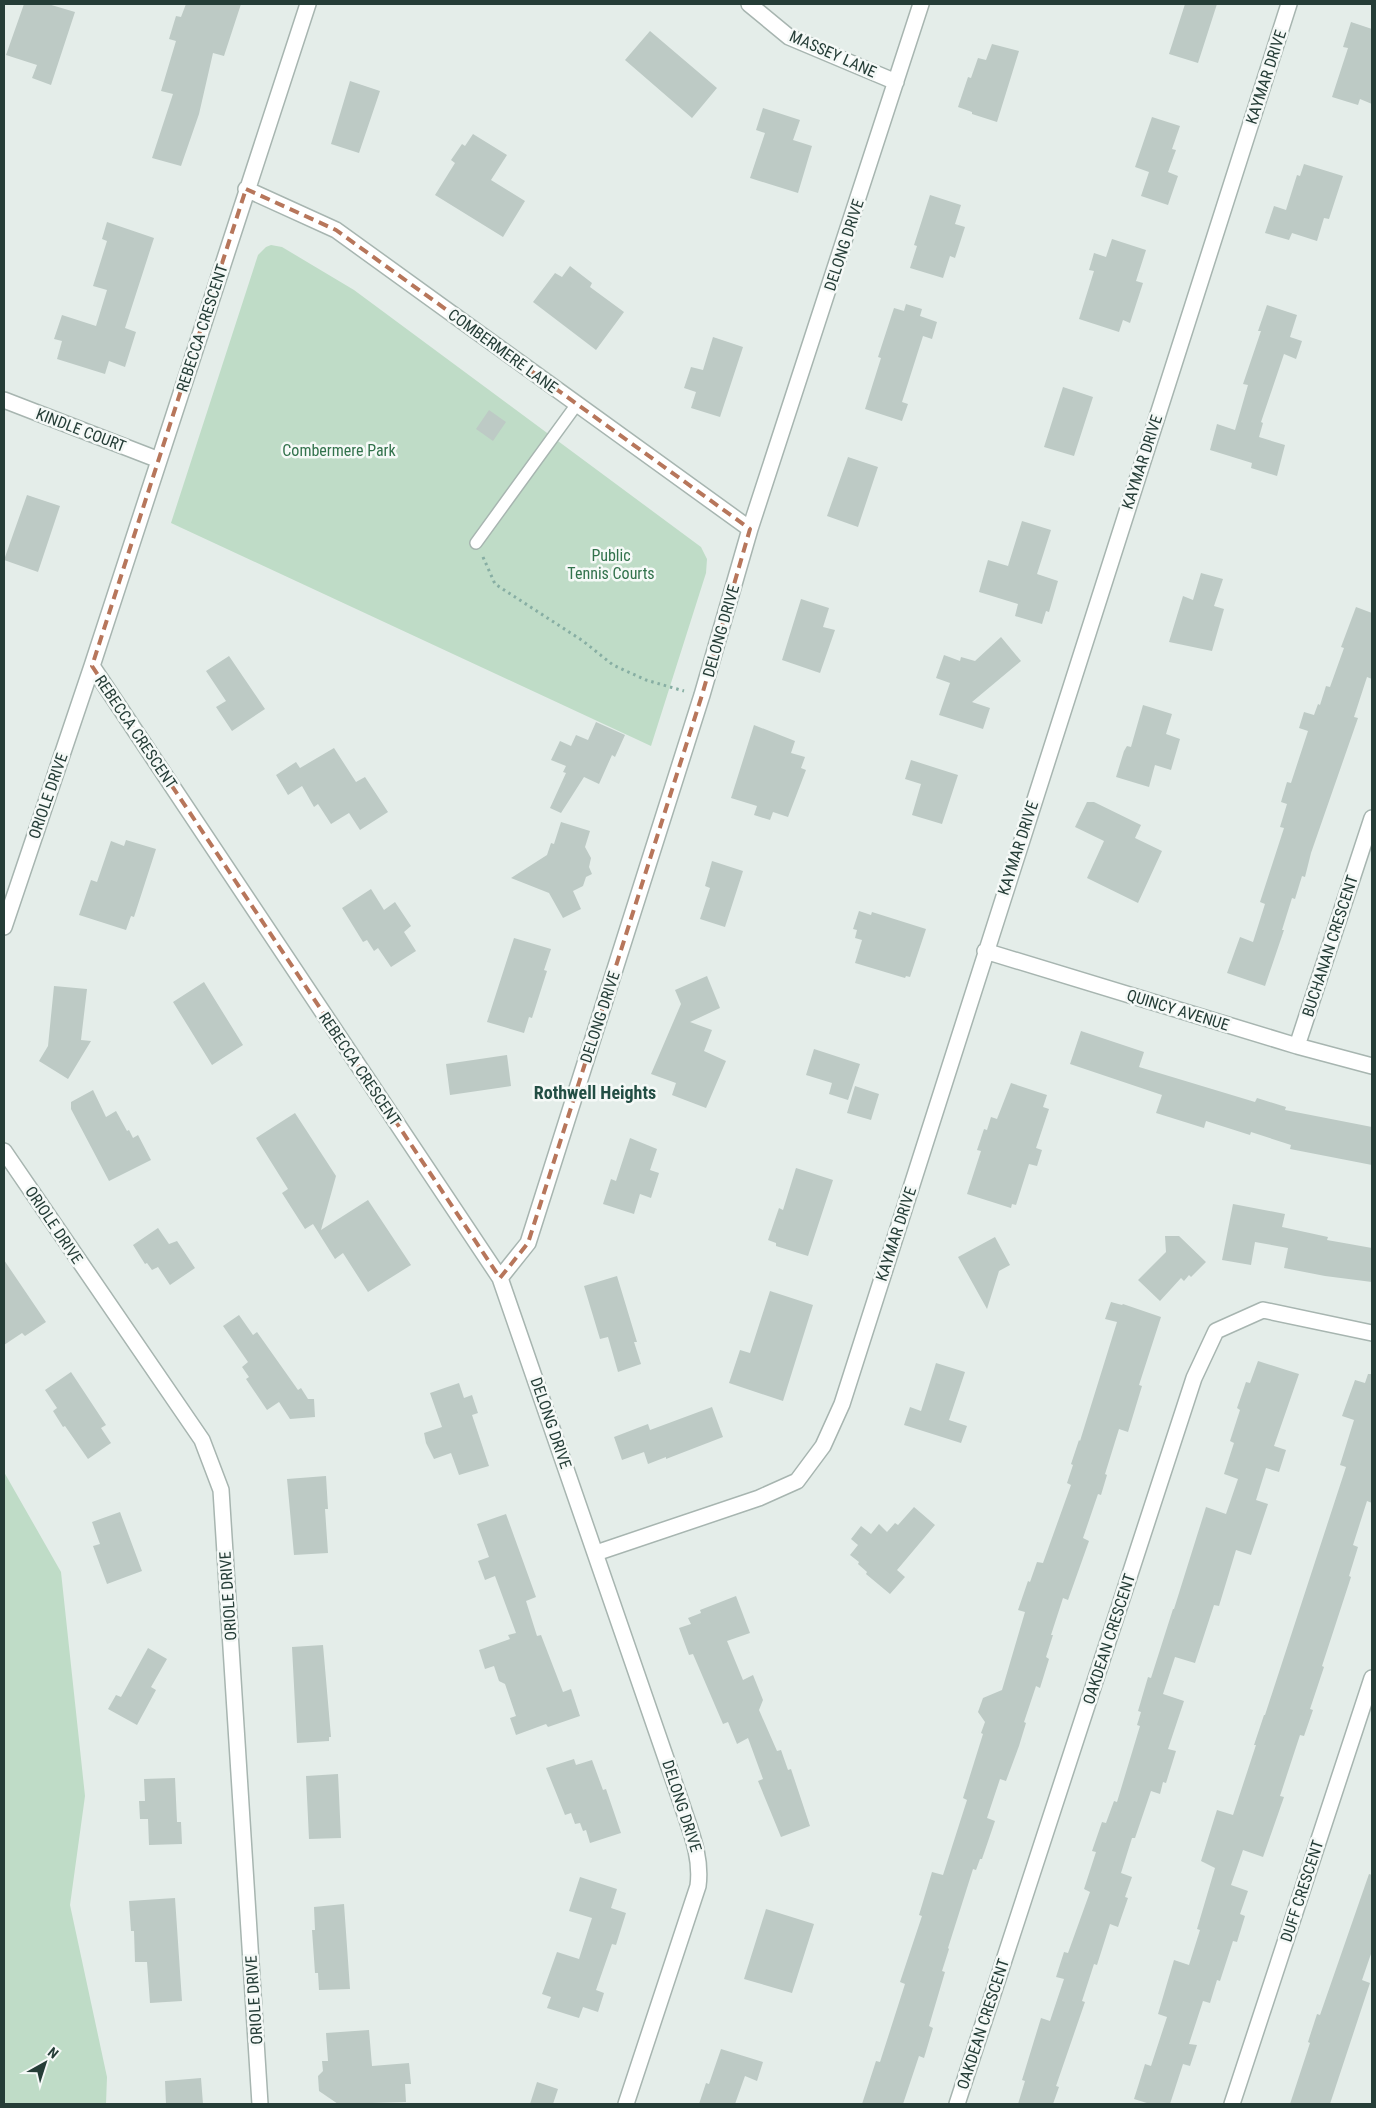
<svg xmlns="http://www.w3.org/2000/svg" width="1376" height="2108" font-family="'Roboto Condensed',sans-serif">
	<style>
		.green { fill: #bfdcc7 }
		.building { fill: #bdcac5 }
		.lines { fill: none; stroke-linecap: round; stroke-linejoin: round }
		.lane-casing { stroke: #a7b5b0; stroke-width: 14 }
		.street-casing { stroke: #a7b5b0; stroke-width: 18 }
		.path { stroke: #87aea3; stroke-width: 3; stroke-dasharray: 2.5 4; stroke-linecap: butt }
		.lane { stroke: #fff; stroke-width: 11 }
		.street { stroke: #fff; stroke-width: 15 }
		.marked { fill: none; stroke: #b7765b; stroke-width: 4; stroke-dasharray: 10 6; stroke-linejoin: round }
		.labels { text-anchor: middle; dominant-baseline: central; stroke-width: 5; stroke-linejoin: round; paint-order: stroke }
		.street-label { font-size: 16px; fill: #253d37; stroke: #f5f9f7 }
		.park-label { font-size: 16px; fill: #32724c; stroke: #f5f9f7 }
		.neighbourhood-label { font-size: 18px; font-weight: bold; fill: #224e44; stroke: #f5f9f7 }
	</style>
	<rect width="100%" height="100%" fill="#e4ede9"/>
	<path class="green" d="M271,245L282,247L354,290L701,547L707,559L706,573L651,746L171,523L258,255L266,247Z
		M4,1472L61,1572L85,1796L70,1905L107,2077L106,2104H4Z"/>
	<path class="building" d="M24,4H48L75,12L51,85L32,78L37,65L6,55Z
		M186,4H241L224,56L213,53L199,114L181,166L152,158L173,94L161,91L176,41L169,39L176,16L181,17Z
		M1185,4H1217L1198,63L1169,54Z
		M1351,22L1372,29V104L1360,99L1358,105L1332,97L1348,48L1343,47Z
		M650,31L717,88L692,118L625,60Z
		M992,44L1019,51L997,122L972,114V112L958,107L968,77L971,78L978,58L986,60Z
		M350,81L380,91L359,153L331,144Z
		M763,108L800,120L793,140L812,146L798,193L750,178L765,133L756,130Z
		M1152,117L1180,126L1172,149L1176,150L1168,172L1178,176L1168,205L1141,196L1149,172L1135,167Z
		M473,134L507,155L491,180L525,201L503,237L435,195L455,163L451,160L462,144L465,146Z
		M1304,164L1343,176L1329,219L1324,218L1317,241L1292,233L1289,240L1265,233L1274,206L1286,210L1297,175L1300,176Z
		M930,195L961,205L955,224L965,227L955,258L950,256L943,278L910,268L917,246L914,245Z
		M107,222L154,238L125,328L136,332L125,367L109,361L105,374L57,359L62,341L54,339L62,315L96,326L107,290L93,286L107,241L102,239Z
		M1112,239L1146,250L1136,281L1143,283L1130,323L1123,320L1119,332L1079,319L1094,271L1089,270L1094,253L1106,257Z
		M570,266L592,283L590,287L624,312L596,350L533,302L555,273L562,277Z
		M906,304L922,309L920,316L937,322L932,339L923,336L902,402L908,404L902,421L865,409L881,358L878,357L894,308L904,311Z
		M1267,305L1297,315L1290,337L1302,341L1296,359L1284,354L1261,422L1263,423L1259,437L1285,445L1277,476L1251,468L1252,463L1210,450L1217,424L1235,430L1248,385L1243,384L1261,331H1258Z
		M713,337L743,347L720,417L691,408L696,392L684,388L691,367L703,370Z
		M1063,387L1093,397L1074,456L1044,447Z
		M489,410L506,422L493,441L476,429Z
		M848,457L878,467L858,527L827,516Z
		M27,495L60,506L38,572L4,560Z
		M1022,521L1051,530L1037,574L1058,581L1049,612L1046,611L1042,624L1015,616L1018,604L979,592L988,560L1008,566Z
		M1201,573L1223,579L1214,606L1224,609L1212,651L1169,642L1183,596L1193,600Z
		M801,599L829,608L823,627L835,630L820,673L782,660Z
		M1356,607L1372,613V679L1367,677L1354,717L1358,718L1311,853L1305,877L1302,876L1295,899L1292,898L1282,930H1284L1265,986L1227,973L1240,937L1253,942L1265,904L1260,902L1284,828L1280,827L1287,804L1281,802L1287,782L1291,783L1308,731L1299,728L1304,712L1314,715L1318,704L1320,705L1326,686L1330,687L1344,648L1341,647Z
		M1001,637L1021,661L972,702L990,708L983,729L939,715L950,683L936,678L944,655L960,661L961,657L975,661Z
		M229,656L265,709L232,731L216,707L226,701L206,671Z
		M1143,705L1172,714L1166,734L1180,739L1171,770L1155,765L1149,787L1116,777L1124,751L1127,746L1131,747Z
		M596,722L625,735L615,757L612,755L599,784L584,777L561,813L550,808L566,773L563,772L566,766L551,760L560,741L571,746L576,735L588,740Z
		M754,725L795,741L791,753L805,757L801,768L806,770L788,817L773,812L770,820L754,815L757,806L731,798Z
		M334,748L356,782L365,777L388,812L360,830L349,813L331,824L318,804L314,807L302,786L288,795L276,775L296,762L300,768Z
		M911,760L958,775L942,824L912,815L921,784L905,779Z
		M1087,802H1094L1141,825L1135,838L1162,851L1138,903L1087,878L1104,841L1075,827Z
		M561,822L590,831L585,847L591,858L589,867L592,874L586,877L583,886L573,891L581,909L563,918L549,893L511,878L547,855L551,843L554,844Z
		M126,840L156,849L134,917L131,916L126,930L79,915L91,880L97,882L111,841L124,846Z
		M712,861L743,871L725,927L700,919L710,888L705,886Z
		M371,889L384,910L395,902L411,926L404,932L416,951L391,967L378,948L374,951L367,940L363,942L342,908Z
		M859,911L871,915L872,912L926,929L910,977L906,976L905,978L855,963L862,940L855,938L857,930L853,929Z
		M514,938L551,949L544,970L547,971L532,1018L529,1017L524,1033L487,1022Z
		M707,976L720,1008L690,1022L712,1030L704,1051L726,1061L706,1108L672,1095L676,1083L651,1074L681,1004L675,990Z
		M204,982L243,1045L212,1065L173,1002Z
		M54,986L87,989L81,1040L91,1041L68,1079L39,1061L48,1046Z
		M1081,1031L1144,1052L1139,1067L1255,1102L1257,1098L1286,1107L1285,1110L1372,1127V1165L1290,1149L1291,1145L1251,1132L1250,1135L1206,1121L1204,1128L1156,1113L1162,1095L1070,1064Z
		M814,1049L860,1064L848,1100L829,1094L832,1083L806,1075Z
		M507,1055L511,1086L450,1095L446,1064Z
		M1011,1083L1047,1095L1043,1107L1049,1109L1036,1148L1042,1150L1037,1166L1029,1164L1016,1205L1012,1204L1011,1208L967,1194L981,1151L977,1150L984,1129L987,1130L991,1117L997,1119Z
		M855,1086L879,1094L871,1120L847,1113Z
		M93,1090L106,1117L116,1111L127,1131L129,1130L133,1138L138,1135L151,1160L109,1181L71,1109V1102Z
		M295,1113L336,1176L321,1230L368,1200L411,1265L368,1292L343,1253L335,1259L313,1224L305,1229L282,1193L288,1189L256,1138Z
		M630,1138L657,1149L650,1170L659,1173L651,1198L640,1194L634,1214L603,1204L611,1179L616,1181Z
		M796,1168L833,1180L808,1256L776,1246V1243L768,1240L779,1208L783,1210Z
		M1233,1204L1285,1214L1282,1227L1328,1237L1327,1240L1372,1248V1282L1325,1276L1284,1268L1288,1248L1255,1242L1251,1265L1222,1260Z
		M158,1228L169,1244L177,1241L195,1268L170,1285L158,1267L152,1270L147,1263L145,1264L133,1245Z
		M1165,1236H1179L1206,1262L1191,1277L1189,1275L1184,1281L1181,1278L1160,1301L1138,1280L1166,1252Z
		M995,1237L1010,1265L999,1271L987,1309L958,1257Z
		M4,1260L46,1322L25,1336L22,1333L4,1345Z
		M617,1276L637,1342H634L641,1364L618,1372L608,1337L600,1339L584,1286Z
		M770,1291L813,1305L783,1401L729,1383L740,1350L750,1353Z
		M1111,1302L1122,1305L1123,1304L1161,1317L1139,1385L1142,1386L1128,1432L1119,1429L1105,1474L1107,1475L1101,1495L1098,1494L1083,1538L1089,1541L1068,1600L1063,1598L1051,1635H1053L1046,1657L1049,1659L1040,1688L1036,1686L1024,1722L1026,1723L1019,1746L1006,1781L1000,1779L987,1818L995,1821L982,1859H980L976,1870L973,1869L948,1948L949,1949L942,1971L945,1972L929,2026L933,2028L924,2058L919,2056L903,2104H862L876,2061L880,2062L905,1984L900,1982L922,1916L919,1915L932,1872L943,1875L967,1800L963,1798L983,1734L981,1733L985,1722L978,1712L983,1698L1002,1690L1025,1612L1018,1610L1028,1581L1030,1582L1037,1562L1043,1563L1071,1485L1067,1483L1073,1465L1071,1464L1079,1440L1080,1441L1117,1322L1105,1319Z
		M239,1315L253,1335L257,1332L298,1390L301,1388L308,1399H314L315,1417L290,1419L279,1402L267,1410L246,1379L249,1377L242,1367L248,1362L223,1326Z
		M1258,1361L1299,1374L1274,1446L1286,1450L1279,1472L1266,1468L1256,1500L1268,1504L1251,1555L1236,1550L1219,1606L1214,1605L1195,1663L1175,1657L1163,1694L1184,1701L1168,1749L1176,1751L1166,1783L1163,1782L1160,1794L1151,1791L1135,1838H1132L1121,1873L1132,1877L1125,1897L1128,1898L1118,1927L1110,1924L1097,1965L1094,1964L1082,2001L1085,2002L1056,2086L1059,2087L1053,2104H1018L1025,2081L1022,2080L1041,2018L1050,2021L1064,1979L1056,1977L1064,1952L1068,1953L1090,1892L1084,1889L1096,1852L1092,1851L1102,1822L1106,1823L1114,1801L1117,1802L1140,1726L1137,1725L1141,1712L1138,1711L1148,1677L1151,1678L1173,1609H1174L1206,1507L1226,1514L1238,1479L1224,1474L1234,1443L1230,1441L1240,1410L1237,1408L1246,1382L1250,1383Z
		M936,1363L965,1372L949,1420L967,1426L961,1443L904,1425L910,1407L921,1411Z
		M71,1372L106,1425L101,1428L111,1443L88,1459L65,1426L63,1427L53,1411L57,1408L45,1390Z
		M1368,1374H1372V1503L1367,1501L1353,1545L1358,1547L1349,1576L1351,1577L1322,1666L1324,1667L1310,1709L1313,1710L1304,1736L1300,1735L1280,1796L1284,1797L1263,1857L1243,1850L1231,1885L1248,1891L1240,1914L1245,1916L1237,1942L1233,1941L1220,1981L1217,1980L1210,2003L1203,2001L1189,2044L1197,2045L1190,2066L1183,2064L1170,2104H1150L1134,2099L1145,2064L1151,2066L1167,2017L1158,2014L1174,1960L1189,1965L1200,1930L1197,1929L1215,1868L1201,1861L1217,1810L1233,1815L1256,1745H1254L1264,1715H1265L1346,1467L1340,1465L1354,1420L1342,1416L1355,1380L1365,1383Z
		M459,1383L464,1398L472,1395L478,1413L472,1415L489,1466L459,1475L451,1453L434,1459L426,1443L424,1433L442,1427L430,1393Z
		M712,1407L723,1437L666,1459V1457L648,1464L644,1452L622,1460L614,1437L648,1424L650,1430Z
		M326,1476L328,1509H325L328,1553L294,1555L287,1479Z
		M914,1507L935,1525L897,1570L905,1577L890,1594L866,1574L867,1572L858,1564L859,1562L850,1555L858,1545L851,1539L861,1526L871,1534L879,1524L887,1532L895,1523L898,1525Z
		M120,1512L142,1571L107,1584L93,1546L100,1544L92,1522Z
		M506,1514L536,1597L526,1601L537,1636L541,1635L563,1692L571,1689L580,1716L548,1727L546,1724L516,1735L510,1718L516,1716L505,1684L499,1681L494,1666L485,1669L479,1650L510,1639L508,1635L516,1633L495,1576L485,1580L478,1561L489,1557L477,1524Z
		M736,1596L750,1633L727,1641L743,1680L753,1675L763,1700L759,1710L777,1751L781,1750L788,1770L791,1769L810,1826L781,1837L758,1781L763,1779L748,1738L737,1744L728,1722L723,1724L693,1654L689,1655L679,1628L691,1624L688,1618L701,1613L700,1610Z
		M323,1645L331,1737H329V1741L297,1743L292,1647Z
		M148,1648L167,1659L151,1687L156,1690L137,1725L108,1709L116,1695L121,1697Z
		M574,1759L576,1765L592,1760L603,1790L606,1789L621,1833L590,1843L586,1830L583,1831L580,1823L575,1824L571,1813L565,1815L546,1768Z
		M338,1774L341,1838L309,1839L306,1776Z
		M175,1778L177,1822H181L182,1844L149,1845L148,1819H140L139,1801H145L144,1779Z
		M1369,1874L1372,1875V1951L1362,1980L1370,1983L1330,2104H1290L1310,2043L1308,2042L1317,2014L1320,2015Z
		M580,1877L617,1889L611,1908L626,1913L616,1945L612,1944L596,1990L604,1993L598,2012L583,2007L579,2018L547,2008L551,1997L542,1994L557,1952L579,1959L592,1918L569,1911Z
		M175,1898L182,2001L150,2003L147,1962H135L134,1931H131L129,1901Z
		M344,1904L350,1989L319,1990L318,1973H315L312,1930H315L314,1907Z
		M766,1909L814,1924L792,1993L744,1979Z
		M369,2030L372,2066L409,2063L411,2084H405L406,2102L338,2104L319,2091L318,2076L323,2071L322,2061H328L326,2033Z
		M721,2049L763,2062L757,2081L745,2076L735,2104H699L706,2083L709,2084Z
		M201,2078L203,2104H166L165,2081Z
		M537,2082L558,2089L553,2104H530Z"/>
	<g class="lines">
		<defs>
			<path id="lane" d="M476,543L577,404"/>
			<path id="street" d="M749,4L789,37L896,82
				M246,189L336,230L750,529
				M4,400L159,460
				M92,666L500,1278L681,1802C690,1830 702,1856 698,1886L626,2104
				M4,927L92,666L308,4
				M985,951L1297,1046L1372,1066
				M1297,1046L1372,818
				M4,1151L202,1440L221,1490L260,2104
				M500,1278L528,1243L702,695L750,529L921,4
				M596,1553L759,1498L797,1481L823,1446L842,1404L1289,4
				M957,2104L1194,1378L1216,1331L1263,1310L1372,1333
				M1232,2104L1372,1678"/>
		</defs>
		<use href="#lane" class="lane-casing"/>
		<use href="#street" class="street-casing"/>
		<path class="path" d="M483,557L495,584L583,641L613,665L646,680L684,691"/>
		<use href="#lane" class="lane"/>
		<use href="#street" class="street"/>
	</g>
	<path class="marked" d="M246,189L336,230L750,529L702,695L528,1243L500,1278L92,666Z"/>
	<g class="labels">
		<g class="street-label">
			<text transform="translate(833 54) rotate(24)">MASSEY LANE</text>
			<text transform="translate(1266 77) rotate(-72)">KAYMAR DRIVE</text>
			<text transform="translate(844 245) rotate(-72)">DELONG DRIVE</text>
			<text transform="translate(202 328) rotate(-72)">REBECCA CRESCENT</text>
			<text transform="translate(503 351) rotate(36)">COMBERMERE LANE</text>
			<text transform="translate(81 430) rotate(21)">KINDLE COURT</text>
			<text transform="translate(1142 462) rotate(-72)">KAYMAR DRIVE</text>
			<text transform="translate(721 631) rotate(-74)">DELONG DRIVE</text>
			<text transform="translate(136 732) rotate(56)">REBECCA CRESCENT</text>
			<text transform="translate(48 796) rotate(-71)">ORIOLE DRIVE</text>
			<text transform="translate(1018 848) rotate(-72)">KAYMAR DRIVE</text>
			<text transform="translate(1330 946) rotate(-72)">BUCHANAN CRESCENT</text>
			<text transform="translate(1178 1010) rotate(17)">QUINCY AVENUE</text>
			<text transform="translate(600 1017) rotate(-72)">DELONG DRIVE</text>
			<text transform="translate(360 1069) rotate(56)">REBECCA CRESCENT</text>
			<text transform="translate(54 1225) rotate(56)">ORIOLE DRIVE</text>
			<text transform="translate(896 1234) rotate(-72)">KAYMAR DRIVE</text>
			<text transform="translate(551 1423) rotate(71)">DELONG DRIVE</text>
			<text transform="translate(228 1596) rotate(-94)">ORIOLE DRIVE</text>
			<text transform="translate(1109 1639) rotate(-72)">OAKDEAN CRESCENT</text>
			<text transform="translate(682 1806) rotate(72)">DELONG DRIVE</text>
			<text transform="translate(1302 1891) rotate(-72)">DUFF CRESCENT</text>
			<text transform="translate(254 2000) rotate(-94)">ORIOLE DRIVE</text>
			<text transform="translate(983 2024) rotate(-72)">OAKDEAN CRESCENT</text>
		</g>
		<g class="park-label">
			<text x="339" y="450">Combermere Park</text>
			<text x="611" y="555">Public<tspan x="611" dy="18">Tennis Courts</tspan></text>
		</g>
		<g class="neighbourhood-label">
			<text x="595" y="1092">Rothwell Heights</text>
		</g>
	</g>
	<rect width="1376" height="2108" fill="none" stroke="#253d37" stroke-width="10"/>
	<g transform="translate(45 2063) rotate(39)" stroke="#f5f9f7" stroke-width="4" paint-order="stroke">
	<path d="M0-4L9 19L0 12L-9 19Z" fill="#253d37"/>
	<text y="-8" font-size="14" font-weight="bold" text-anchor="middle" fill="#253d37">N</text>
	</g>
</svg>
